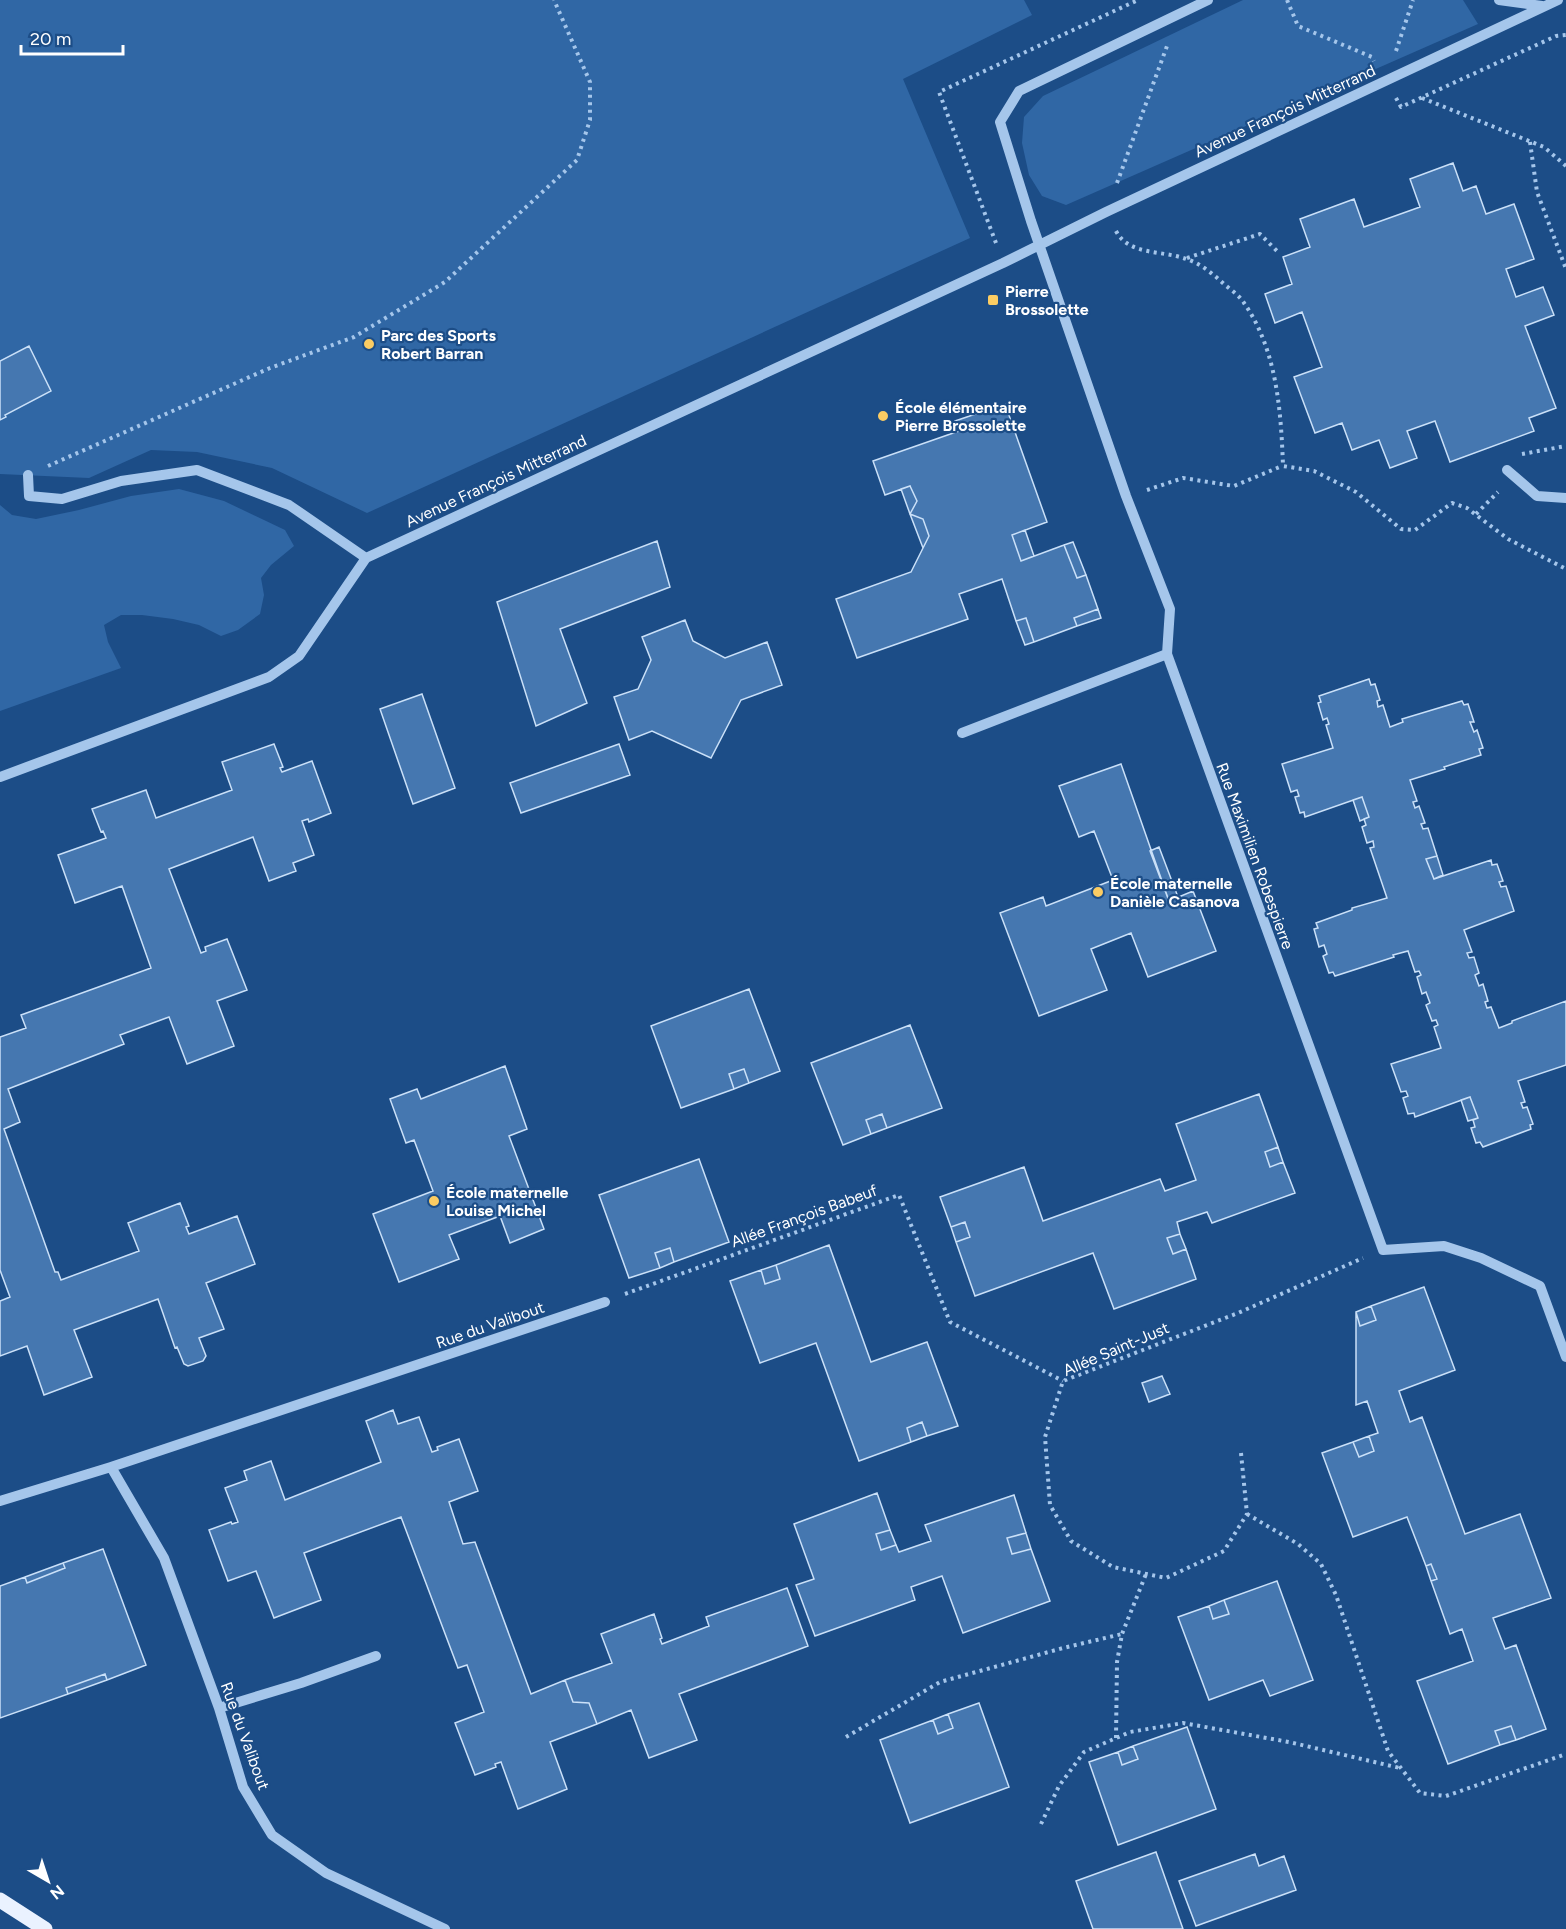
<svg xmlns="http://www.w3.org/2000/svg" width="1566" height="1929" font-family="Figtree,sans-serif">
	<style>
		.green { fill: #3067a5 }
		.building { fill: #4577b0; stroke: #cae0f8; stroke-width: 1.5 }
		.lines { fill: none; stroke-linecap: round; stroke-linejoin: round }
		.path { stroke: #a5c6eb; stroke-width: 4; stroke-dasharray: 3 4.5; stroke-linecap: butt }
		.minor { stroke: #a5c6eb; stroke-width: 10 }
		.major { stroke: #eaf2ff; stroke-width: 15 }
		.poi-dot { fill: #fbcc63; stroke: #1c4d87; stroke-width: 2 }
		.labels { text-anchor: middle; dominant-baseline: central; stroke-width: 4.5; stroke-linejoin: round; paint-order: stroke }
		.street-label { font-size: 16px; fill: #fff; stroke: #1c4d87 }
		.poi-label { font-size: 16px; font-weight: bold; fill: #fff; stroke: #1c4d87; text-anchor: start }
	</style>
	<rect width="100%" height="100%" fill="#1c4d87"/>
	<path class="green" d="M0,0H1024L1032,15L903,79L970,238L367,513L272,468L197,452L151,450L89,478L0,474Z
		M1243,0H1463L1478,24L1066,205L1042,196L1029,175L1022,143L1024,117L1043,96Z
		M179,489L224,501L285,530L294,546L271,565L261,578L264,595L260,614L238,630L221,636L199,625L173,619L142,615H121L104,625L108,642L121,668L0,711V505L12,515L36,519L79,510L131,496Z"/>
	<path class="building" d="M1453,163L1463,191L1476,186L1486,214L1514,204L1534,259L1506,269L1516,297L1543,287L1554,315L1525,326L1556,408L1529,418L1534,431L1450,462L1435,421L1407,431L1417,458L1390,468L1379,440L1352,450L1342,423L1315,433L1294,377L1322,367L1302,312L1275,323L1265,294L1292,284L1283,257L1310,247L1300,219L1354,199L1364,227L1420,207L1410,179Z
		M29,346L51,391L5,415L6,417L0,420V361Z
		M1005,404L1047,522L1012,535L1021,561L1064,545L1077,578L1086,575L1098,609L1074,618L1077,626L1034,642L1026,618L1016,621L1002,579L959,594L968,619L857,658L836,599L911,572L929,536L923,519L910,514L917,501L910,486L885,495L873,461L959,431L955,421Z
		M910,486L917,501L910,514L901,489Z
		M910,514L923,519L929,536L923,548Z
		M1025,530L1034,556L1021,561L1012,535Z
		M657,541L670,587L560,629L587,703L536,726L497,602Z
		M1073,542L1086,575L1077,578L1064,545Z
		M1098,609L1101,618L1077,626L1074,618Z
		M1026,618L1034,642L1025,645L1016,621Z
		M685,620L693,641L725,658L767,642L782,685L741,700L711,758L652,731L629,740L614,697L638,689L651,660L642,637Z
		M1369,679L1371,685L1375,684L1380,700L1377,701L1378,707L1383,705L1390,727L1403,722L1402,719L1462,701L1464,705L1468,704L1474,722H1470L1474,732L1477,730L1483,748L1479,749L1481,755L1444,767L1445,769L1410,780L1417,801L1413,802L1415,808L1419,806L1425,823L1421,824L1423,829L1428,828L1437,856L1426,859L1434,879L1491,860L1492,865L1497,864L1503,881L1499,882L1501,887L1506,886L1514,911L1464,930L1472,952L1467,953L1469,958L1474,957L1479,973L1475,975L1479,986L1483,984L1488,1001L1485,1002L1487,1008L1491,1007L1499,1028L1512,1023V1021L1566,1001V1065L1518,1081L1525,1102L1521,1103L1523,1108L1527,1107L1533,1124L1530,1125L1531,1129L1483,1147L1480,1142L1476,1143L1471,1128L1475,1127L1473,1120L1478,1118L1470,1097L1415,1117L1414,1113L1408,1114L1403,1098L1408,1096L1406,1091L1401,1092L1391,1064L1441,1048L1434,1027L1438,1025L1436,1020L1432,1021L1426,1005L1430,1003L1426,992L1422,994L1417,977L1421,975L1419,971L1415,972L1408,951L1393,955L1394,957L1335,976L1333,972L1329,973L1323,956L1327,954L1324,945L1319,947L1314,929L1318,928L1316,923L1352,910V908L1387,898L1370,848L1374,847L1373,841L1367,843L1362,827L1366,825L1364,819L1369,817L1362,797L1305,817L1304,812L1300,813L1295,797L1299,796L1297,790L1291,792L1282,764L1333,748L1326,725L1329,724L1327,718L1323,720L1318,703L1321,702L1319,696Z
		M422,694L455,788L413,804L380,709Z
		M274,744L283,767L280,768L282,772L312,761L331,813L309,822L308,819L302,821L314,855L293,863L296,871L269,881L253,837L169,869L201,953L206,951L205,947L227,939L247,990L217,1001L234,1046L187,1064L169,1017L120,1035L124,1044L8,1089L20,1122L4,1129L55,1272H58L61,1280L139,1251L128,1223L180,1203L189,1226L186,1227L189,1234L237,1216L255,1264L206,1283L224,1329L199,1338L206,1356L203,1361L188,1366L184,1364L177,1347L175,1348L158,1299L74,1330L92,1377L44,1395L27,1346L0,1356V1301L10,1297L0,1270V1037L26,1028L21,1015L151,968L122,886L75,903L58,855L106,838L103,831L101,832L92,809L146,790L156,818L232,790L222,762Z
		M619,744L630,775L521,813L510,783Z
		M1121,764L1169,901L1193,891L1216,951L1148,977L1131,933L1091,949L1107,990L1039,1016L1000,913L1043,897L1046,906L1113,880L1094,831L1079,837L1059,786Z
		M1362,797L1369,817L1360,821L1353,800Z
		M1159,847L1178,897L1169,901L1150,851Z
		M1437,856L1443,875L1434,879L1426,859Z
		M749,989L780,1071L749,1083L744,1069L729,1074L734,1089L681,1108L651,1026Z
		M910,1025L942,1108L887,1128L882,1114L866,1120L871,1134L843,1145L811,1063Z
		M505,1066L527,1129L509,1136L544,1229L510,1243L500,1216L449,1235L459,1259L399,1282L373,1214L433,1191L414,1140L406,1143L390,1099L417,1089L421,1099Z
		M744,1069L749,1083L734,1089L729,1074Z
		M1259,1094L1278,1147L1265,1152L1270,1167L1283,1162L1295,1193L1212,1223L1207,1212L1177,1222L1180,1234L1167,1238L1173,1254L1186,1249L1196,1279L1114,1309L1093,1253L975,1296L956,1242L970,1237L965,1222L951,1227L940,1197L1024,1167L1043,1221L1160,1179L1165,1191L1196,1180L1176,1124Z
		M1470,1097L1478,1118L1468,1121L1461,1100Z
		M882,1114L887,1128L871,1134L866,1120Z
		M1278,1147L1283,1162L1270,1167L1265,1152Z
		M699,1159L729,1242L674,1262L670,1248L655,1253L660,1268L629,1278L599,1195Z
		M965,1222L970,1237L956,1242L951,1227Z
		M1180,1234L1186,1249L1173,1254L1167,1238Z
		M829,1245L871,1362L927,1342L958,1426L927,1436L922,1422L907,1428L911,1442L859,1461L816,1343L760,1363L730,1281L761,1270L765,1284L780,1279L776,1265Z
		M670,1248L674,1262L660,1268L655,1253Z
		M776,1265L780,1279L765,1284L761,1270Z
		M1424,1287L1455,1370L1399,1391L1410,1422L1422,1417L1465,1534L1520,1514L1551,1598L1493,1618L1505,1649L1516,1645L1546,1729L1516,1740L1511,1726L1495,1731L1500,1745L1448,1764L1417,1681L1473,1661L1462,1629L1450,1634L1431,1581L1437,1579L1431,1564L1426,1566L1407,1517L1353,1537L1322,1453L1353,1442L1359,1457L1374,1451L1369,1436L1378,1433L1367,1401L1356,1405V1312L1360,1326L1376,1320L1371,1306Z
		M1371,1306L1376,1320L1360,1326L1356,1312Z
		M1162,1376L1170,1394L1149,1402L1142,1383Z
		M393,1410L398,1424L419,1417L432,1452L438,1450L437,1447L459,1439L478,1491L449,1502L463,1544L475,1542L531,1694L565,1680L573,1702L589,1703L597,1724L550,1742L567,1789L518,1809L501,1762L495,1764L496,1767L475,1775L455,1723L484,1712L467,1665L458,1668L401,1517L304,1553L321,1600L274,1618L256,1571L228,1581L209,1530L231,1522L232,1524L238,1522L225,1488L247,1480L244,1471L271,1461L285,1500L381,1462L366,1421Z
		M922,1422L927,1436L911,1442L907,1428Z
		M1369,1436L1374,1451L1359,1457L1353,1442Z
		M877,1493L890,1530L876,1534L881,1550L896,1545L899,1552L931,1541L925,1525L1014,1495L1026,1533L1007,1538L1012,1554L1031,1549L1050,1601L963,1633L942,1576L911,1587L915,1600L815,1636L796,1585L814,1579L794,1524Z
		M890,1530L896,1545L881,1550L876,1534Z
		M1026,1533L1031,1549L1012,1554L1007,1538Z
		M103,1549L146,1665L107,1680L105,1674L66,1688L68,1694L0,1718V1586L25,1577L27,1583L65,1568L63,1563Z
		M63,1563L65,1568L27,1583L25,1577Z
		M1431,1564L1437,1579L1431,1581L1426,1566Z
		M1277,1581L1313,1680L1270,1696L1263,1680L1209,1700L1178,1617L1209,1606L1213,1619L1229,1614L1224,1600Z
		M787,1588L808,1646L679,1694L697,1740L649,1758L631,1710L597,1724L589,1703L573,1702L565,1680L612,1663L601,1634L654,1614L662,1638L660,1639L662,1644L709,1626L706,1617Z
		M1224,1600L1229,1614L1213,1619L1209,1606Z
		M105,1674L107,1680L68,1694L66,1688Z
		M979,1703L1009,1787L910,1823L880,1740L933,1720L938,1734L953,1728L948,1714Z
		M948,1714L953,1728L938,1734L933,1720Z
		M1511,1726L1516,1740L1500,1745L1495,1731Z
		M1187,1727L1216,1809L1118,1845L1089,1762L1118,1752L1122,1765L1138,1759L1133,1746Z
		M1133,1746L1138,1759L1122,1765L1118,1752Z
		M1156,1852L1183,1929H1093L1076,1881Z
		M1255,1854L1259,1866L1284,1856L1296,1890L1196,1926L1179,1881Z"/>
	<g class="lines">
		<path class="path" d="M1287,0L1298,26L1372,57L1374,61
			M1396,51L1413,0
			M1396,98L1401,107L1556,36L1566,35
			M1422,98L1544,147L1566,166
			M1530,142L1537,192L1566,269
			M1117,183L1167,46
			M1116,231C1129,256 1163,250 1186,259C1200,263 1213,274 1224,284C1231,290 1239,295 1244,303C1277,350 1281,411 1283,466L1314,471L1356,492L1401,529L1415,530L1452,503L1467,508L1508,539L1566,569
			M996,243L939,92L1138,0
			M1187,258L1260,234L1278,252
			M1522,454L1566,446
			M48,466L270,368L354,337L445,282L577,160L590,120V82L554,0
			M1147,490L1183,478L1234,486L1282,466
			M1476,514L1498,492
			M625,1294L899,1195L950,1322L1063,1381
			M1241,1453L1247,1514L1224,1551L1166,1578L1113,1567L1071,1541L1050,1505L1045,1437L1063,1381L1238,1313L1363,1258
			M1247,1514L1298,1544L1321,1564L1336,1595L1388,1751L1420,1793L1446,1796L1566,1754
			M846,1737L940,1682L1063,1648L1122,1634
			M1116,1738L1117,1662L1122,1634L1146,1574
			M1041,1824L1059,1786L1084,1752L1130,1732L1183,1723L1289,1742L1400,1768"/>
		<path class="minor" d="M1208,0L1019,91L1000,122L1031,221L1126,496L1170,609L1167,654L1383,1250L1444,1246L1481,1258L1540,1286L1566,1357
			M1499,0L1542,6
			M1507,470L1537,496L1566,498
			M28,475L29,496L62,499L121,481L197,470L289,505L366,558
			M962,733L1167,654
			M0,777L269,677L299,656L366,558L1003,263L1106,212L1558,0
			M111,1467L605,1302
			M0,1501L111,1467L164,1558L219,1708L243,1787L272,1835L326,1873L445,1929
			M219,1708L301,1683L376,1656"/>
		<path class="major" d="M0,1900L45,1929"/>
	</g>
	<g class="poi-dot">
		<rect x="987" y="294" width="12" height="12" rx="3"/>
		<circle cx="369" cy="344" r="6"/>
		<circle cx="883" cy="416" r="6"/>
		<circle cx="1098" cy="892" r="6"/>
		<circle cx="434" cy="1201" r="6"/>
	</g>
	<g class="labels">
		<g class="street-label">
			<text transform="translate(1285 111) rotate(-25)">Avenue François Mitterrand</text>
			<text transform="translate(496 481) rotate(-25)">Avenue François Mitterrand</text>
			<text transform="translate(1255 856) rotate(70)">Rue Maximilien Robespierre</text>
			<text transform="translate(804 1216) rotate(-20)">Allée François Babeuf</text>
			<text transform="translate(490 1325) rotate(-19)">Rue du Valibout</text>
			<text transform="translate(1116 1349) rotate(-23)">Allée Saint-Just</text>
			<text transform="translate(245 1736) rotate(70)">Rue du Valibout</text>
		</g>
		<g class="poi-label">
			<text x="1005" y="291">Pierre<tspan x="1005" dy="18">Brossolette</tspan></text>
			<text x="381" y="335">Parc des Sports<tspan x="381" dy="18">Robert Barran</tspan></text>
			<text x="895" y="407">École élémentaire<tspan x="895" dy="18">Pierre Brossolette</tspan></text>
			<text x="1110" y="883">École maternelle<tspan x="1110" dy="18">Danièle Casanova</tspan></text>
			<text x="446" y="1192">École maternelle<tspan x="446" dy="18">Louise Michel</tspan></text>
		</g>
	</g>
	<g transform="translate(48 1881) rotate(141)" stroke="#1c4d87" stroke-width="4.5" paint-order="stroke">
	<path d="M0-4.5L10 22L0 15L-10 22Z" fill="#ffffff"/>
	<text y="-9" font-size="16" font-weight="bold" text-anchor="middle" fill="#ffffff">N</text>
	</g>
	<path d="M21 45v9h102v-9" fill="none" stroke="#ffffff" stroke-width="3"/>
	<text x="30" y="45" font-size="18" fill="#ffffff" stroke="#1c4d87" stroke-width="4.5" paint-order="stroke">20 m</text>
</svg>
